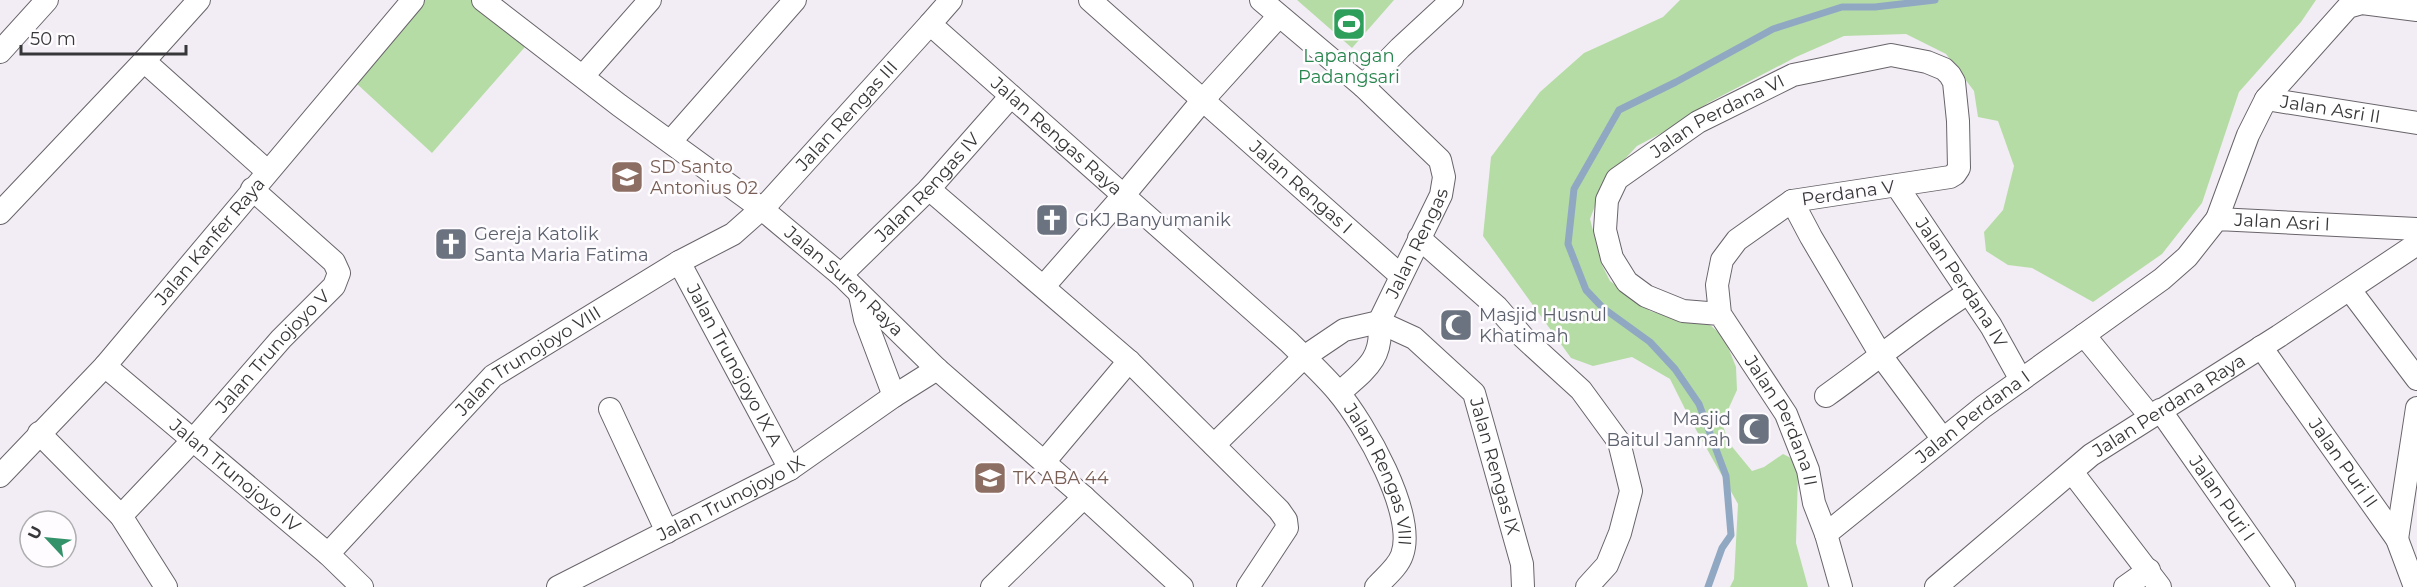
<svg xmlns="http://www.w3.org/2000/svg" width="2417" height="587" font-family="Montserrat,sans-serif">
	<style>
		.green { fill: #b6dca6 }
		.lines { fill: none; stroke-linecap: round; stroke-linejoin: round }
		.stream { stroke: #91a8c3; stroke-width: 7 }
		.minor-casing { stroke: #69646a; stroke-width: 24 }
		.minor { stroke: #fff; stroke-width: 22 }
		.labels { text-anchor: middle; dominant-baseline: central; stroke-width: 5; stroke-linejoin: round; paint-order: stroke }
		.leisure-label { font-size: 18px; fill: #27864d; stroke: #fefcfe }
		.street-label { font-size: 18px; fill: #373638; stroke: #fefcfe }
		.education-label { font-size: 18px; fill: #785e54; stroke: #fefcfe; text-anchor: start }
		.worship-label { font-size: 18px; fill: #5b616d; stroke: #fefcfe; text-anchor: start }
	</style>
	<rect width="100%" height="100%" fill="#f2edf4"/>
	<path class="green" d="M422,0H474L532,39L432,153L357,84Z
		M1297,0H1394L1352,48Z
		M1680,0H2316L2301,22L2239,92L2202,203L2162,254L2093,302L2032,268L2008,265L1986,251L1984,232L2003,210L2014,166L1998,121L1978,117L1974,91L1946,54L1906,34L1844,36L1796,57L1708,103L1673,127L1637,146L1605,180L1590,219L1602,265L1610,281L1650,311L1687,322L1710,325L1724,337L1736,367L1737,390L1722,423L1729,443L1752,471L1764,467L1783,454L1791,458L1798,474L1796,543L1808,587H1730L1734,579L1738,504L1690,419L1670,379L1632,357L1593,366L1571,358L1483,236L1491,157L1540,92L1584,53L1663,17Z"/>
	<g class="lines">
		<path class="stream" d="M1708,587L1722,548L1731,535L1726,476L1699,404L1675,369L1650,342L1603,308L1586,290L1568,244L1574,189L1619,110L1676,82L1773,29L1842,7H1875L1935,0"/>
		<defs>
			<g id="minor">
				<path id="s1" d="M483,0L619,105L762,209L841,275L937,369L1084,497L1182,587"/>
				<path id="s2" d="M951,0L930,24L1289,342C1305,358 1323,374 1338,392C1364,423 1417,514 1402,555C1398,567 1385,577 1376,587"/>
				<path id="s3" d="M1090,0L1400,275"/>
				<path d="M1261,0L1363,86L1400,48L1452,0"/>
				<path d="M0,52L47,0"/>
				<path d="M144,61L267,171"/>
				<path d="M583,76L650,0"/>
				<path d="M2266,99L2348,7L2362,3L2417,10"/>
				<path d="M671,141L795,0"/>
				<path id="s4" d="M1897,186L1991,326L2021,380"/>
				<path d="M929,189L1129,361L1279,510L1286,520L1287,528L1248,587"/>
				<path d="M1792,201L1811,237L1882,357L1942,438"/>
				<path d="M0,213L144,61L199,0"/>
				<path id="s5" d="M2217,219L2248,135L2266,99L2417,123"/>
				<path d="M1419,238L1497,307L1523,337L1581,390L1619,442L1631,491L1620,533L1607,565L1587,587"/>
				<path id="s6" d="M679,262L790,469"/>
				<path id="s7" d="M841,275L929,189L1011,96"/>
				<path d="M1044,286L1123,196L1202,101L1279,16"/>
				<path d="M2350,290L2417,379"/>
				<path d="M860,295L865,319L894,396"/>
				<path id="s8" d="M1720,314L1683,311L1646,296L1627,282L1612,258L1605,230L1607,200L1617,179L1698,122L1793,75L1891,55L1927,62L1944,69L1950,75L1954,82L1958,121L1959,168L1955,174L1950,177L1792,201L1737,240L1722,260L1717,285L1720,314L1786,414L1808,470L1814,503L1826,534"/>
				<path id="s9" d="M2084,335L2162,279L2187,257L2217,219L2417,229"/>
				<path id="s10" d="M2261,347L2397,539L2415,587"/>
				<path id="s11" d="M105,366L328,554L362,587"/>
				<path id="s12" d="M1339,393C1365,370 1384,359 1379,322L1441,195L1444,177L1440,160L1363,86"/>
				<path d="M1826,396C1874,362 1919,324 1968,293"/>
				<path d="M610,409L667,532"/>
				<path id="s13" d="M2160,410L2284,587"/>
				<path d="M39,433L121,516L166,587"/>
				<path id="s14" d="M1214,445L1304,357L1344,330L1379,322L1414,338L1474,393L1522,564L1523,587"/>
				<path d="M1044,462L1129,361"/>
				<path d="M2072,472L2160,587"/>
				<path id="s15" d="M0,476L105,366L413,0"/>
				<path id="s16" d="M121,516L194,439L281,339L334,286L339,273L334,262L252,189"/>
				<path d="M2397,539L2417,408"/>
				<path id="s17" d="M328,554L493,376L679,262L733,234L768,203L930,24"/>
				<path id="s18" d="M558,587L790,469L894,396L937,369"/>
				<path d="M992,587L1084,497"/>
				<path id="s19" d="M1841,587L1826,534L1983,407L2084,335L2150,416"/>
				<path id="s20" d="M1936,587L2091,455L2279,336L2417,244"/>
				<path d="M2125,587L2149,570"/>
			</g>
		</defs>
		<use href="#minor" class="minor-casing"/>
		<use href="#minor" class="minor"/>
	</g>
	<defs>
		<symbol id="stadium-square" viewBox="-11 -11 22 22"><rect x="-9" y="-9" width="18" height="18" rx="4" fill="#2e9e5b" stroke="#fefcfe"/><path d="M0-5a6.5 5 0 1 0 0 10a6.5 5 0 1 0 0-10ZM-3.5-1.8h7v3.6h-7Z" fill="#fff"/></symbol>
		<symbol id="school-square" viewBox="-11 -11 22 22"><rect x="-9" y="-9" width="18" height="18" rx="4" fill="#8d6e63" stroke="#fefcfe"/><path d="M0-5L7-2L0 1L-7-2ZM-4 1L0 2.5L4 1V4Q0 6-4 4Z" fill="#fff"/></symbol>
		<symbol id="church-square" viewBox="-11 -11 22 22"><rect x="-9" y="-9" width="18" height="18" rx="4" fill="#6b7280" stroke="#fefcfe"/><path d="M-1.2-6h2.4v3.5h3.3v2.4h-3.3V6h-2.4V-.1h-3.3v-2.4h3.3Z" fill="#fff"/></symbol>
		<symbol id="mosque-square" viewBox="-11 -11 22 22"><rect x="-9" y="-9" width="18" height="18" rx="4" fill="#6b7280" stroke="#fefcfe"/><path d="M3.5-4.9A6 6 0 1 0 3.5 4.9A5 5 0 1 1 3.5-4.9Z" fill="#fff"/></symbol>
	</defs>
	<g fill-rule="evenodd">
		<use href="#stadium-square" x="1330" y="5" width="38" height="38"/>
		<use href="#school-square" x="608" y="158" width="38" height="38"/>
		<use href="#church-square" x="1033" y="201" width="38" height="38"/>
		<use href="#church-square" x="432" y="225" width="38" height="38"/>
		<use href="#mosque-square" x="1437" y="306" width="38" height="38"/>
		<use href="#mosque-square" x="1735" y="410" width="38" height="38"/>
		<use href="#school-square" x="971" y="459" width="38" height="38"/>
	</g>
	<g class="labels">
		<g class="leisure-label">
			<text x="1349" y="56">Lapangan<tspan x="1349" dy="21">Padangsari</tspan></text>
		</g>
		<g class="street-label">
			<text stroke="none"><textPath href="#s5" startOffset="195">Jalan Asri II</textPath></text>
			<text stroke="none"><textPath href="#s17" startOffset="686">Jalan Rengas III</textPath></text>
			<text stroke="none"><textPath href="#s8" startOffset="330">Jalan Perdana VI</textPath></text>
			<text stroke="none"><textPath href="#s2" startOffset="201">Jalan Rengas Raya</textPath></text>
			<text stroke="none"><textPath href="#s7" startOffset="123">Jalan Rengas IV</textPath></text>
			<text stroke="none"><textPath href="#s3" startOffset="282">Jalan Rengas I</textPath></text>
			<text transform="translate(1848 193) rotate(-8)">Perdana V</text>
			<text stroke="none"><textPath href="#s9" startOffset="243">Jalan Asri I</textPath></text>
			<text stroke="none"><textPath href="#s15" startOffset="315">Jalan Kanfer Raya</textPath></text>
			<text stroke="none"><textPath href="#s12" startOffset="174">Jalan Rengas</textPath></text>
			<text stroke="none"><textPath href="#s1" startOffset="458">Jalan Suren Raya</textPath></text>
			<text stroke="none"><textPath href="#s4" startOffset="116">Jalan Perdana IV</textPath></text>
			<text stroke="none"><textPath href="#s16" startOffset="224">Jalan Trunojoyo V</textPath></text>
			<text stroke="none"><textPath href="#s17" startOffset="280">Jalan Trunojoyo VIII</textPath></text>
			<text stroke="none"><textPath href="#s6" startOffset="117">Jalan Trunojoyo IX A</textPath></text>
			<text stroke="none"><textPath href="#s20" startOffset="296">Jalan Perdana Raya</textPath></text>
			<text stroke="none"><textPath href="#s19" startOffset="243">Jalan Perdana I</textPath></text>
			<text stroke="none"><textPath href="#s8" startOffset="1118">Jalan Perdana II</textPath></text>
			<text stroke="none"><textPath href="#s10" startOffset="142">Jalan Puri II</textPath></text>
			<text stroke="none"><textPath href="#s14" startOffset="406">Jalan Rengas IX</textPath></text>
			<text stroke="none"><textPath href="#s11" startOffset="170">Jalan Trunojoyo IV</textPath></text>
			<text stroke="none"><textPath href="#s2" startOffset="675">Jalan Rengas VIII</textPath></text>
			<text stroke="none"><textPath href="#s18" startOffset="194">Jalan Trunojoyo IX</textPath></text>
			<text stroke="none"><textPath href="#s13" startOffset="108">Jalan Puri I</textPath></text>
		</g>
		<g class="education-label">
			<text x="650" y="167">SD Santo<tspan x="650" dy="21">Antonius 02</tspan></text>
			<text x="1013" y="478">TK ABA 44</text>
		</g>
		<g class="worship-label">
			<text x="1075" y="220">GKJ Banyumanik</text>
			<text x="474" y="234">Gereja Katolik<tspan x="474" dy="21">Santa Maria Fatima</tspan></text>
			<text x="1479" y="315">Masjid Husnul<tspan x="1479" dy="21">Khatimah</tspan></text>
			<text x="1731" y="419" text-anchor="end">Masjid<tspan x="1731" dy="21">Baitul Jannah</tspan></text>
		</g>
	</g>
	<g transform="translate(48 539) rotate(296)"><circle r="28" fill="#fefcfe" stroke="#aeadaf" stroke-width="1.5"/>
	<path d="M0-4.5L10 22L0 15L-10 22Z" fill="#33926a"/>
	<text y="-9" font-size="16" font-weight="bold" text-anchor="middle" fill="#373638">U</text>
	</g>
	<path d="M21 45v9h165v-9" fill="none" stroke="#373638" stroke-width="3"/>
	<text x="30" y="45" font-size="18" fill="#373638" stroke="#fefcfe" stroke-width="4.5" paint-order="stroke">50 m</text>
</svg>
